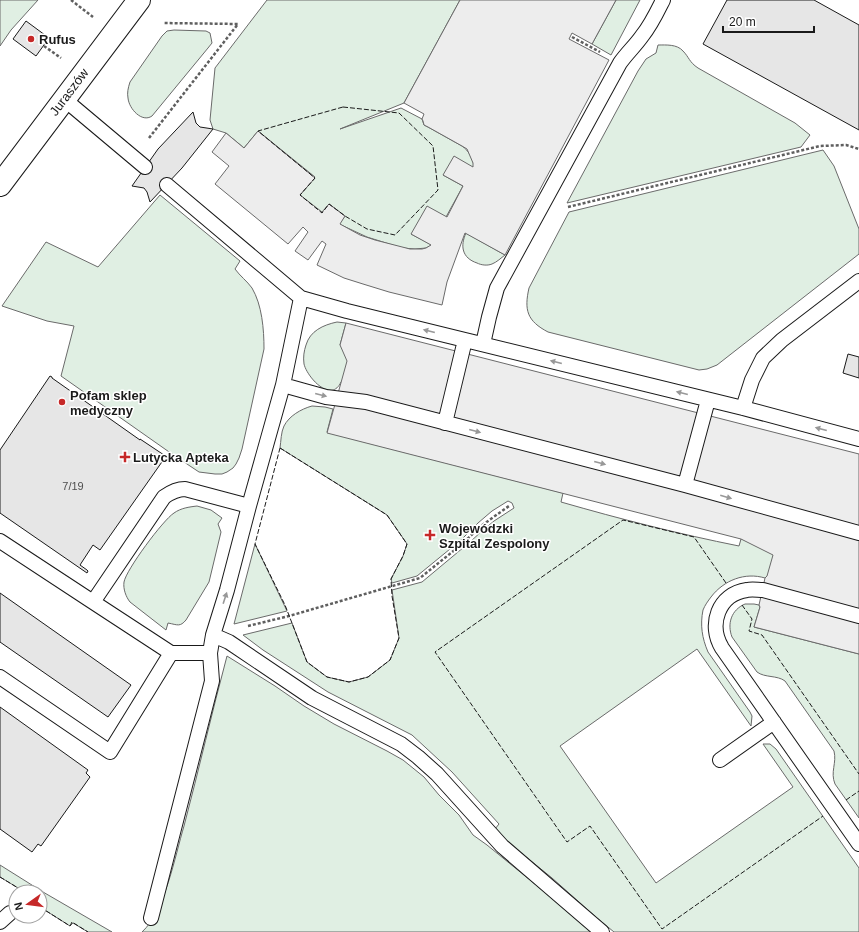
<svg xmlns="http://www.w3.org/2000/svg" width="859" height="932" font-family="Helvetica,sans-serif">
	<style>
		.green { fill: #e0efe3; stroke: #6a6a6a }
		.parking { fill: #ededed; stroke: #6a6a6a }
		.building { fill: #e6e6e6; stroke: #1a1a1a }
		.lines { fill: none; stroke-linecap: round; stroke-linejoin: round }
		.service-casing { stroke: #1a1a1a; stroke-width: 16 }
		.tertiary-casing { stroke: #1a1a1a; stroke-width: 24 }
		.path { stroke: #5f5f5f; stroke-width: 2.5; stroke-dasharray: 3 2; stroke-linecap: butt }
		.service { stroke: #fff; stroke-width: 14 }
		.tertiary { stroke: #fff; stroke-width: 22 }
		.fence { stroke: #1a1a1a; stroke-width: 1; stroke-dasharray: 5 2; stroke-linecap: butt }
		.oneway { fill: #989898 }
		.poi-dot { fill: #c62828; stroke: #fff; stroke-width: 1.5 }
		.labels { text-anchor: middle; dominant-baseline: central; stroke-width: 3; stroke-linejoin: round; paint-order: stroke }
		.number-label { font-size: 11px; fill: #4d4d4d }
		.poi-label { font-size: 13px; font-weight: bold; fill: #1a1a1a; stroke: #fff; text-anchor: start }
		.street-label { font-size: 13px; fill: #1a1a1a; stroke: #fff }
	</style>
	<rect width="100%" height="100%" fill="#fff"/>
	<path class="green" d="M0,0H38L11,30L0,46Z
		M267,0H460L404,103L340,129L401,108L422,119L424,125L428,127L462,146C469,151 473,158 474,167L443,175L463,186L446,217L411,234L432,245L426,248L415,249L402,248L367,237L339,224L345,216L329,204L322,213L300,195L315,177L258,131L244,148L226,133L213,129L210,120L215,68Z
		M616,0H640L611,55L592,44Z
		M174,30L206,31L210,33L212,43L208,48L152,116C142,123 129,109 128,98C127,93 128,88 130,82L162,36L167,31Z
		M658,45C666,45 677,44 683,51C689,57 689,62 698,68L795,123L810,135L801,147L567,203L638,71L646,59L656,53Z
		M823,150L834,166L859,229V254L717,365L707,369L699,370L548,332C527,321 524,310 529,288L569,212Z
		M160,195L240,261L235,269C240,276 247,281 252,288C262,305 264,329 264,349L242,449L239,458L236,464L233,468L227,472L222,474H215L199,472L172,454L61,376L74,326L47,321L2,306L46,242L98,267Z
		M466,233L505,255C501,258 497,262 492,264C487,266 481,265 477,263C462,258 460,246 466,233Z
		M337,322L346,323L340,345L447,374L341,382C331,404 307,377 304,364C303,357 304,351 306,345C310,331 323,325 337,322Z
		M312,406L325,407L333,409L327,432L563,493L561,502C620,519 679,534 739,546L741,539L859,568L767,576L765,578C745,572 724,580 711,597C708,601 705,605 703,610C700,625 702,638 708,652L750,712L752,716L751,726L697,649L560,746L656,883L793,787L763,744H770L776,749L859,868V932H614L597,918L552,878L510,844L495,829L499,824L452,772L412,735L328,692L263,650L243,635L292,623L307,662L327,677L349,682L368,677L390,660L399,638L392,590L422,582L470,542L483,530L494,521L514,508L512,503L508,501L492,511L478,523L461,540L417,576L392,583L391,579L403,556L407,544L387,515L280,448C281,441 281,432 284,426C289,416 301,409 312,406Z
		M197,506L211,510L222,518L218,524L221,532L209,582L186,620C180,627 178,625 168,623L166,630L130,602C126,597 123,589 124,582C126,570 163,520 174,513C181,508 189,507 197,506Z
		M255,544L287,611L234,624Z
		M745,604H754L759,605L760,607L754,627L859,654V818L835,784C830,772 837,763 834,751L785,681C777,675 765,678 757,672L732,637C727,624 731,610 745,604Z
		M227,656L275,686L304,706L334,724L387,751L403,760L424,777L439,795L459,815L473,835L487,845L546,893L591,932H142C165,911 175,856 184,826C199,769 212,712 227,656Z
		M0,865L43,892L112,932H88L73,923L70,926L40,907V892H23V891L0,877Z"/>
	<path class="parking" d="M460,0H616L592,44L572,33L569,39L609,60L505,255L465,233L447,282L442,305L389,292L363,284L344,278L317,265L326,244L322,241L308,260L295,251L308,232L303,227L288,244L215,184L229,166L212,152L226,133L244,148L258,131L315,178L300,195L322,212L329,204L345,216L340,224L360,235L375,240L410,249H422L426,248L431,245L411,234L427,206L447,217L463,186L443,175L454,156L473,167V163L467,149L462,146L428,127L424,125L423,121L422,119L424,114L404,103Z
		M346,323L859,454V654L754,627L760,607L759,605L765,578L767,576L773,555L741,539L327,433L347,361L340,345Z"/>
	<path class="building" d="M727,0H814L859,25V130L703,44Z
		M26,21L49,38L36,56L13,39Z
		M193,112L196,123L200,127L213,129L182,168L150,202L147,192L144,188L132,186L158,149Z
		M848,354L859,357V378L843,373Z
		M50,376L52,377V378L140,440V439L167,457L165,459H164L100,550L93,545L80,565L87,570L88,571L87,573L0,513V450Z
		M0,593L131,685L108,717L0,642Z
		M0,707L88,770L86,773L90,777L41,846L38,844L32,852L0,829Z"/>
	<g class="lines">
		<defs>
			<path id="service" d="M64,99L145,167
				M167,185L301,298L347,311L465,340L743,408L859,439
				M483,344L489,317L497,288L620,63C627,53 635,46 642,36C651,25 657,12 663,0
				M283,385L326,397L366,402L685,485L859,533
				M743,408L752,380L763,358L782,340L859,281
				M445,423L465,340
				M685,485L708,400
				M0,541L93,602
				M859,616L763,590C758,590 752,589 747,590C718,594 708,625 722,648L859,844
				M213,635L229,642L312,698L401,744L418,757L437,774L502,846L602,932
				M210,653H171L93,602L164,497C171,492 177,489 185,489L249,506
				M0,677L110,752L171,653
				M720,760L774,722
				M151,918L212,681L210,653L213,635L227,590L249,506L283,385L301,298
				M0,922L10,913"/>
			<path id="tertiary" d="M0,185L139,0"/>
		</defs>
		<use href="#service" class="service-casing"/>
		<use href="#tertiary" class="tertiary-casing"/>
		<path class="path" d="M71,0L93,17
			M572,37L600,52
			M44,46L61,58
			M149,138L238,24L163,23
			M568,207L820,146L846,145L859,149
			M248,626L289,616L420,578L462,544L481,526L509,506"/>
		<use href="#service" class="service"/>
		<use href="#tertiary" class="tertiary"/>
		<path class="fence" d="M343,107L399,113L433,146L438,190L395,235L367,229L345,216L329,204L322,213L300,195L315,178L258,131Z
			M280,448L387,515L407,544L403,556L391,579L392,596L399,638L390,660L368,677L349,682L327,677L307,662L285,605L255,544Z
			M726,583L694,537L623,520L435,652L567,842L590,826L662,929L823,816
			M742,605L752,619L749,631L762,635L859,774
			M846,800L859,791
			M0,877L23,891V892
			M40,907L70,926L72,922L88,932"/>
	</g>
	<defs><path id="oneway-solid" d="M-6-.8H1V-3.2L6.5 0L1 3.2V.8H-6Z"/></defs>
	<g class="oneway">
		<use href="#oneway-solid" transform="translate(429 331) rotate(-166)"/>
		<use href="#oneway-solid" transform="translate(556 362) rotate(-166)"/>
		<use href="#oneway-solid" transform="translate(682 393) rotate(-166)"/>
		<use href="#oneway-solid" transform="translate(321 395) rotate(14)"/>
		<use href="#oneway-solid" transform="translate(821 429) rotate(-165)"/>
		<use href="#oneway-solid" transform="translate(475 431) rotate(15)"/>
		<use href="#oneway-solid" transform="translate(600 463) rotate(15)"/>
		<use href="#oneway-solid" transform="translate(726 497) rotate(16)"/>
		<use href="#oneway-solid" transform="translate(225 598) rotate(-72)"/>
	</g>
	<g class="poi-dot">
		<circle cx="31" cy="39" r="4"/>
		<circle cx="62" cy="402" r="4"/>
		<path d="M123 451h4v4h4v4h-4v4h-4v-4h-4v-4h4z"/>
		<path d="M428 529h4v4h4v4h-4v4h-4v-4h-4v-4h4z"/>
	</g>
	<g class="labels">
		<g class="number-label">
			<text x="73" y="486">7/19</text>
		</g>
		<g class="poi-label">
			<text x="39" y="39">Rufus</text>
			<text x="70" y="395">Pofam sklep<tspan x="70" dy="15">medyczny</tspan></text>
			<text x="133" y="457">Lutycka Apteka</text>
			<text x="439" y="528">Wojewódzki<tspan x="439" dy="15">Szpital Zespolony</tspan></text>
		</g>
		<g class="street-label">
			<text transform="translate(69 92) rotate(-53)">Juraszów</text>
		</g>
	</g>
	<g transform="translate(28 904) rotate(256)"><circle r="19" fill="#ffffff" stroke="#a3a3a3"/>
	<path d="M0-3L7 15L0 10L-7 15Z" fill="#c62828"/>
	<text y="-6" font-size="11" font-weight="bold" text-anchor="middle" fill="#1a1a1a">N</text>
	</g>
	<path d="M723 26v6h91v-6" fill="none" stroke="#1a1a1a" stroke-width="2"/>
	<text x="729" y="26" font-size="12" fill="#1a1a1a" stroke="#ffffff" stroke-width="3" paint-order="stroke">20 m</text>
</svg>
